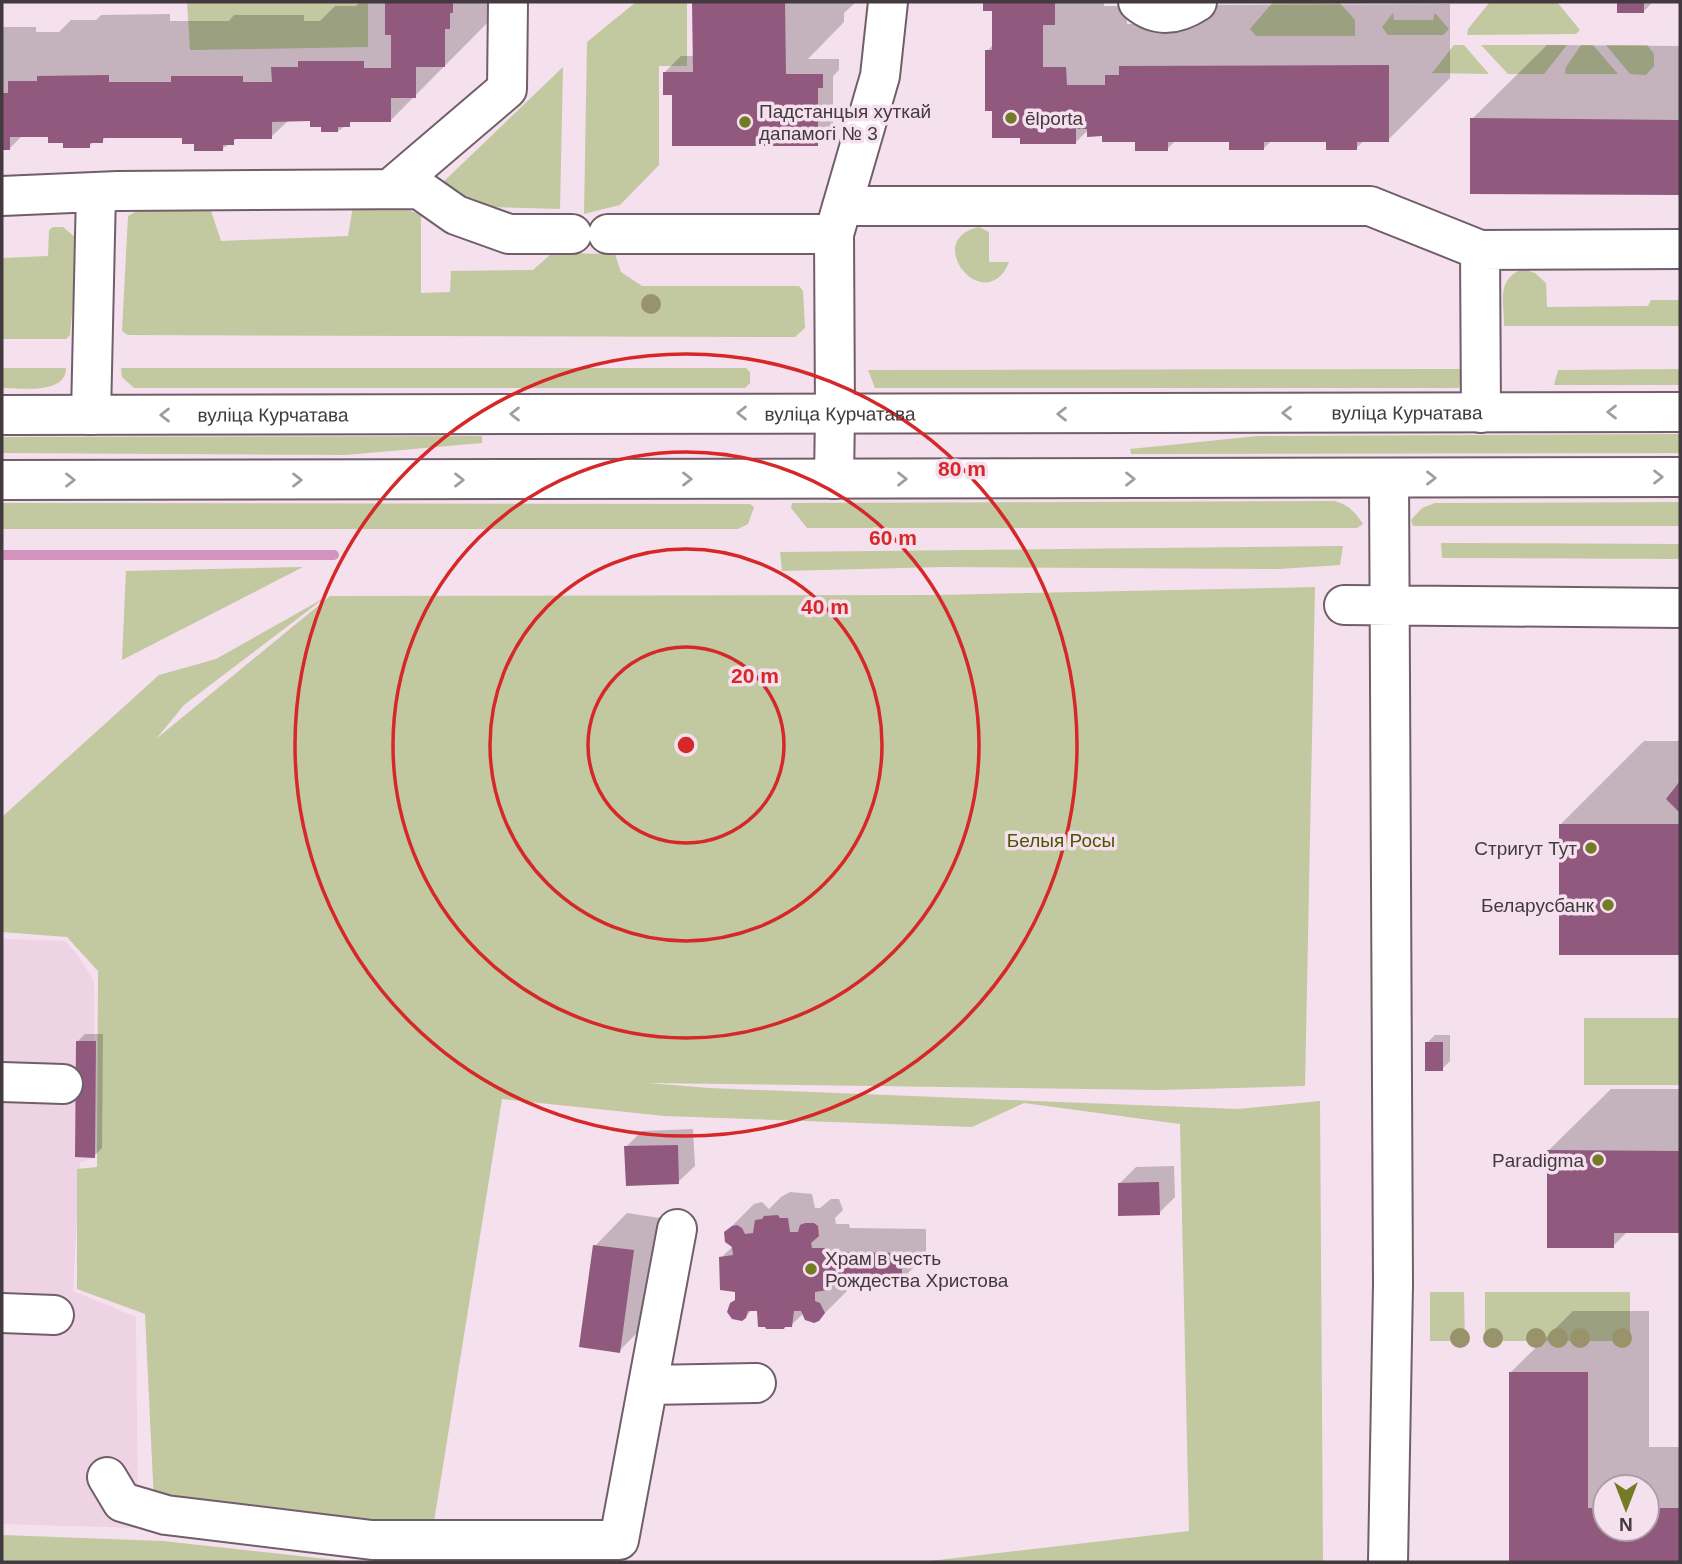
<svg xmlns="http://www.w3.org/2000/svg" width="1682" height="1564" font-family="Arial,sans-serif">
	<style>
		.built { fill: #eed3e4 }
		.green { fill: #c2c8a0 }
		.shadow { fill: #0003; fill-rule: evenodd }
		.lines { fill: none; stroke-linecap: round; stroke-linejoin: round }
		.stream { stroke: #d294bc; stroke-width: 10 }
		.building { fill: #91597e }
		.minor-casing { stroke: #705f6a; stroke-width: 42 }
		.major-casing { stroke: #705f6a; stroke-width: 42 }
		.minor { stroke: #fff; stroke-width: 38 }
		.major { stroke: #fff; stroke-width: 38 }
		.tree { fill: #99936b }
		.oneway { stroke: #a09c9f }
		.ring { fill: none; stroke: #d62828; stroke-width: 3.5 }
		.poi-dot { fill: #737b26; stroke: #f5e0ed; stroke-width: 2.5 }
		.labels { text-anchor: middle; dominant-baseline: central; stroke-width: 7; stroke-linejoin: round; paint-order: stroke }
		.poi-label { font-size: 19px; fill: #423a3f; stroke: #f5e0ed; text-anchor: start }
		.street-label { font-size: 19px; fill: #423a3f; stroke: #f5e0ed }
		.park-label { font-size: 19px; fill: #4e5401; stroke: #f5e0ed }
		.centre { fill: #d62828; stroke: #f5e0ed; stroke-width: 3.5 }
		.ring-label { font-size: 21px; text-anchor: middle; font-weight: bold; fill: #d62828; stroke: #f5e0ed; stroke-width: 7; stroke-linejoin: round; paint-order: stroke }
	</style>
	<rect width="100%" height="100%" fill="#f5e0ed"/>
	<path class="built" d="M2,939L65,941L77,954L94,981L95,1158L80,1162L73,1291L136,1317L138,1528L2,1524Z"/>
	<path class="green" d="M187,2H368V47L190,50Z
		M636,2H687V66H659V165L620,205L584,214L587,42Z
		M1273,2H1339L1355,20V36H1256L1250,29Z
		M1490,2H1557L1580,30L1576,34L1467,35L1468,29Z
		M1393,13L1394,20H1433L1435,13L1449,29L1443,35H1388L1382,27Z
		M1454,45H1464L1489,74L1432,73Z
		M1481,45H1567L1544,74H1508Z
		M1581,45H1593L1618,74H1565L1566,67Z
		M1606,45H1647L1654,54V66L1646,75L1630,74Z
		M563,67L560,209L489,207L438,187Z
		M377,197L421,215V293L450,292L451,271L533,270L552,253L615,254L621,272L642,286H799L803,291L805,328L795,337L128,335L122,331L128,216L137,211H211L221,241L348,236L354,200Z
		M53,227H63L75,237L76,273L70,335L66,339H2V258L48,256L49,230Z
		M979,227L989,232V262H1009C986,319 920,240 979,227Z
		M1523,269L1535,273L1546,283L1547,307L1648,306L1651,300H1680V326H1504C1504,301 1496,279 1523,269Z
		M2,368H66C66,395 20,388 2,388Z
		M121,368H746L750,372V383L745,388H134L122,377Z
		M1464,369L1459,388H875L868,370Z
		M1680,369V385H1554L1558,370Z
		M1680,434V453L1131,454L1130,449L1258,436Z
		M482,436V443L345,455L2,453V437Z
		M1334,501C1348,504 1355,512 1363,524L1357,528H807L791,508L792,503Z
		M1680,502V526H1413L1411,520L1422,508L1435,503Z
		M2,503L750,504L754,507L748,524L738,529H2Z
		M1441,543L1680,544V559L1442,558Z
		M1343,546L1340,565L1279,569L943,567L782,571L780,552Z
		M303,567L122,660L126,571Z
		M1315,587L1305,1086L1159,1090L648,1083L709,1088L1238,1109L1320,1101L1323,1562H921L1189,1531L1180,1124L1024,1103L972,1127L665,1116L502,1099L433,1528L154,1502L145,1314L77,1289V1169L97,1167L98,971L67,937L2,932V817L159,675L216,659L326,597L184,705L156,739L330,596L936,595Z
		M1584,1018H1680V1085H1584Z
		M1430,1292H1464L1465,1341H1430Z
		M1485,1292H1630V1341H1485Z
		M2,1535L163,1541L354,1562H2Z"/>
	<path class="shadow" d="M360,2H506V4L391,120H354L338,131L312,119L289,120L271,137H239L222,149L196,143L184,136L106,137L102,141H95L89,146L50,136H22L9,149H2V27H36V32H59L71,20H96L101,15L170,14V21H229L234,15H304V21H320L335,6H356Z
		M694,2H856L844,13V22L808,59H839V70L833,76V128L817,144L674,94L665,72L681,56H694Z
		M984,2H1104V6H1127V24H1159L1182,5L1450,4V78L1388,140H1365L1356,148L1328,140H1272L1263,149L1231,140H1176L1167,149L1089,129L1075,143L1021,136L994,109L987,51L994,44V9H984Z
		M1619,2H1651V4L1643,12H1619Z
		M1547,45L1680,46V194L1472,192V119Z
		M1644,741H1680V954H1561V824Z
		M85,1034H103L102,1148L94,1156L77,1042Z
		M1435,1035H1450V1061L1442,1069L1427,1043Z
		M1611,1089H1680V1232L1628,1231L1613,1246L1549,1150Z
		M693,1129L695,1166L678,1182L626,1147L642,1131Z
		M1174,1166L1175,1197L1159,1213L1119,1184L1136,1167Z
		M790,1192L812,1194L815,1208H820L831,1199H839L843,1210L835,1218L836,1224H849L850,1228L926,1229V1255L902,1279L847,1283V1291L822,1316L804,1313L791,1325L759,1309H753L745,1317L736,1301V1291L721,1258L734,1245L729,1229L754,1204L762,1202L769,1209L781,1197Z
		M627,1213L666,1219L651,1319L619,1351L595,1246Z
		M1573,1311H1649V1447H1680V1562H1511V1372ZM1605,1487H1647V1529H1605Z"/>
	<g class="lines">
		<path class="stream" d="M2,555H334"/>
	</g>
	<path class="building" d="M385,2H453V13H450V29H445V67H416V98H391V122H350V127H338V132H321V127H310V121L272,122V139H234V145H223V151H194V144H182V138H103V143H90V148H63V143H48V137H10V150H2V93H8V81H37V76L109,75V82H171V76H243V82H272L271,67H298V61H364V68H391V35H385Z
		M692,2H785L786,74H823V88H818V146H672V95H663V72H693Z
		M983,2H1055V25H1043V67H1066L1067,85H1105V75H1119V66L1389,65V142H1357V150H1326V142H1264V150H1229V142H1168V151H1135V142H1102V136L1087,137V129H1076V144H1020V138H992V111H985V50H992V11H983Z
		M1617,2H1644V13H1617Z
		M1470,118L1680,120V195L1470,194Z
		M1680,781V813L1666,799Z
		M1559,824H1680V955H1559Z
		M76,1041H96L95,1158L75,1157Z
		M1425,1042H1443V1071H1425Z
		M678,1145L679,1184L626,1186L624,1146Z
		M1547,1150L1680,1151V1233H1614V1248H1547Z
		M1159,1182L1160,1215L1118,1216V1183Z
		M778,1215L780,1218H788L790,1232H798L800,1225L805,1223H814L818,1226L819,1236L811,1243L812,1248H825L826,1252L902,1253V1281L829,1286L828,1290L815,1292V1301L820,1303L825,1313L819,1321L814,1323L805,1320L801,1311H794L792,1327H785L784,1329H766L765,1327H758L757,1311H748L746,1318L742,1321L732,1319L727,1312L730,1303L735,1300V1292L720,1290L719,1257L733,1255L732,1247L725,1242L724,1232L732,1226L737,1225L742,1228L745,1234L753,1233L755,1220L762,1219L764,1216Z
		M593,1245L634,1250L620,1353L579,1347Z
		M1509,1372H1588V1508H1605V1529H1647V1508H1680V1562H1509Z"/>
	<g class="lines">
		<defs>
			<path id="minor" d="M1138,2C1157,18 1177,15 1197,2
				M391,188L507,89L508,2
				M2,196L118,191L419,189L456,215L509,234H572
				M842,206H1370L1480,250L1680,249
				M608,234H834
				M1480,250L1481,413
				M835,413L834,234L880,76L888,2
				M91,415L96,192
				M1344,605L1680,608
				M2,1082L63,1084
				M2,1313L54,1315
				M648,1385L756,1383
				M107,1477L122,1502L166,1515L372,1540H619L677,1229
				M1388,1562L1393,1284L1389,479"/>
			<g id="major">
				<path id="s1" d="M2,415L1680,412"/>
				<path d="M834,479L835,413"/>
				<path d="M2,480L1680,477"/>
			</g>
		</defs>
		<use href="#minor" class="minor-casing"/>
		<use href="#major" class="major-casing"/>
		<use href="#minor" class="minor"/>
		<use href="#major" class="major"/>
	</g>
	<g class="tree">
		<circle cx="651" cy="304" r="10"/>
		<circle cx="1460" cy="1338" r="10"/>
		<circle cx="1493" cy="1338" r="10"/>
		<circle cx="1536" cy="1338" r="10"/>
		<circle cx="1558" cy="1338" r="10"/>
		<circle cx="1580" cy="1338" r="10"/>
		<circle cx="1622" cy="1338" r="10"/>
	</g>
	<defs><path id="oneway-chevron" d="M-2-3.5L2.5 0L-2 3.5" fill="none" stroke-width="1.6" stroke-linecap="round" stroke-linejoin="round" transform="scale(1.75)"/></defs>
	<g class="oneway">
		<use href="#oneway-chevron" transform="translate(1612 412) rotate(180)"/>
		<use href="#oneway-chevron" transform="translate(742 413) rotate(180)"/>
		<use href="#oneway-chevron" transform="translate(1287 413) rotate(180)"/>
		<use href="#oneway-chevron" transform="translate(515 414) rotate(180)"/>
		<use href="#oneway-chevron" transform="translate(1062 414) rotate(180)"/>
		<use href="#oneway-chevron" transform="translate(165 415) rotate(180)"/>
		<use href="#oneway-chevron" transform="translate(1658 477)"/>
		<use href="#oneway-chevron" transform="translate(1431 478)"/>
		<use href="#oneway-chevron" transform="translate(687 479)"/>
		<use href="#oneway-chevron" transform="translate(902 479)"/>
		<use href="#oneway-chevron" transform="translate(1130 479)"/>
		<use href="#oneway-chevron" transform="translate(70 480)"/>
		<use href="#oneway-chevron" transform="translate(297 480)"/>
		<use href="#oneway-chevron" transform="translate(459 480)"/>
	</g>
	<g class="ring">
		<circle cx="686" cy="745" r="98"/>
		<circle cx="686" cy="745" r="196"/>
		<circle cx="686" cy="745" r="293"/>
		<circle cx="686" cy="745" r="391"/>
	</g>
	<g class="poi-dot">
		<circle cx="1011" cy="118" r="7"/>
		<circle cx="745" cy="122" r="7"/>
		<circle cx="1591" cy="848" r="7"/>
		<circle cx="1608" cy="905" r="7"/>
		<circle cx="1598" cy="1160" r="7"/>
		<circle cx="811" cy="1269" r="7"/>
	</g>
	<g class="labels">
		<g class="poi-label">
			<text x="759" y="111">Падстанцыя хуткай<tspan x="759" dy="22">дапамогі № 3</tspan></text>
			<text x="1025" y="118">ēlporta</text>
			<text x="1577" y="848" text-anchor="end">Стригут Тут</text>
			<text x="1594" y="905" text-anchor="end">Беларусбанк</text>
			<text x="1584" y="1160" text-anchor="end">Paradigma</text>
			<text x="825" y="1258">Храм в честь<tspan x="825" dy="22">Рождества Христова</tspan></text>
		</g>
		<g class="street-label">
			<text stroke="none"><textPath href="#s1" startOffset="1405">вуліца Курчатава</textPath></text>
			<text stroke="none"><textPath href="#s1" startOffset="838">вуліца Курчатава</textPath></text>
			<text stroke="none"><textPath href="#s1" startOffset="271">вуліца Курчатава</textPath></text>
		</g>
		<g class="park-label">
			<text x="1061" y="840">Белыя Росы</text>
		</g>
	</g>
	<circle cx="686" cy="745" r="10" class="centre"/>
	<g class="ring-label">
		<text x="962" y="476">80 m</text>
		<text x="893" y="545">60 m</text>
		<text x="825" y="614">40 m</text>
		<text x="755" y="683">20 m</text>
	</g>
	<rect width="1682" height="1564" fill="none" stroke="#423a3f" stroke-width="7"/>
	<g transform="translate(1626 1508) rotate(180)"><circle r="33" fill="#f5e0ed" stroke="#ad9ea7" stroke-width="2"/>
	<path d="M0-5L12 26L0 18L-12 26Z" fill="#737b26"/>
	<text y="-10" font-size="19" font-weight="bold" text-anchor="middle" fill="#423a3f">N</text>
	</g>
</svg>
